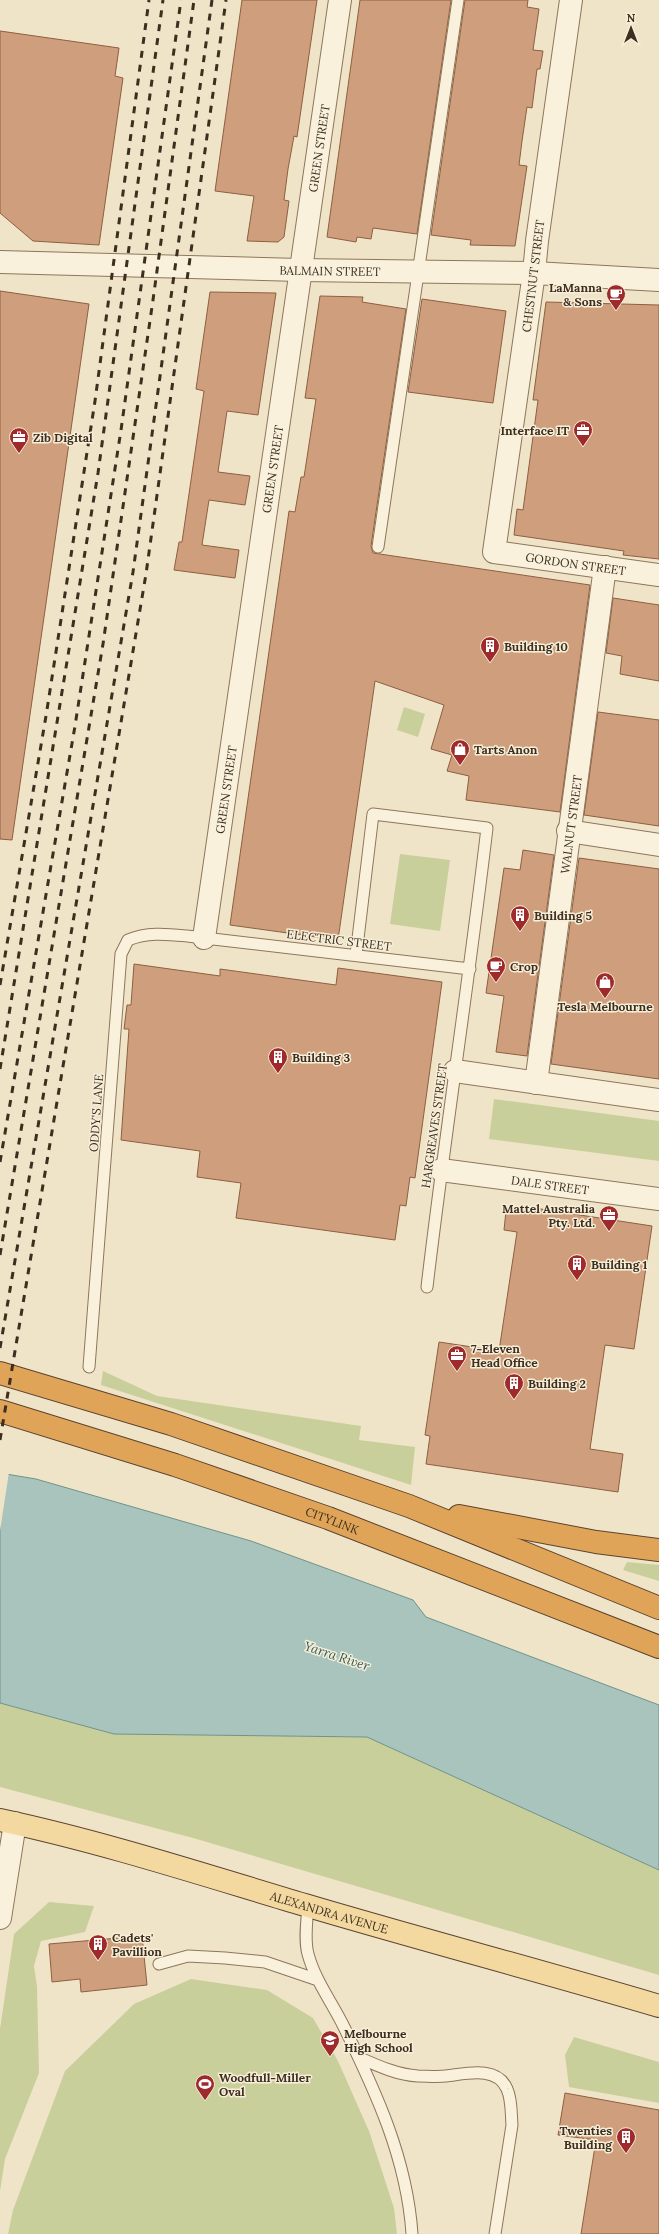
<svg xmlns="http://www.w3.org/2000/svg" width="659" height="2234" font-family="Lora,serif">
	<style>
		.green { fill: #c9cf9b }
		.water { fill: #a9c4bc; stroke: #6f938a }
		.pier { fill: #f0e4c8 }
		.building { fill: #cf9f7d; stroke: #8d5f41 }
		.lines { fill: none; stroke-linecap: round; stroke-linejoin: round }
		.service-casing { stroke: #8d765c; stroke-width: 13 }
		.minor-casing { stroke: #8d765c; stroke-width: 24 }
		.tertiary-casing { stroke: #8d765c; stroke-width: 24 }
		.primary-casing { stroke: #5b4430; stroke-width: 24 }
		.motorway-casing { stroke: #5b4430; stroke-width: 24 }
		.service { stroke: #faf1dc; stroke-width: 11 }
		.minor { stroke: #faf1dc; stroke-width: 22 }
		.tertiary { stroke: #faf1dc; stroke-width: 22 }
		.primary { stroke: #f3d9a0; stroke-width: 22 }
		.motorway { stroke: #e0a458; stroke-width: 22 }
		.rail { stroke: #3d2e20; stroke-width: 3; stroke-dasharray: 7 7; stroke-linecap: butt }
		.labels { text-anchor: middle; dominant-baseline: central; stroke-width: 3; stroke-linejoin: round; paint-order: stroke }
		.street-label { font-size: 12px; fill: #3d2e20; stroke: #f7eed8 }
		.poi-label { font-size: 12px; font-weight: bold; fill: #3d2e20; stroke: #f7eed8; text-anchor: start }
		.water-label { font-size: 13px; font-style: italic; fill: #2f5d5a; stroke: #f7eed8 }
	</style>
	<rect width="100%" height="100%" fill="#f0e4c8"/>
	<path class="green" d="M404,707L425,714L418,737L397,730Z
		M400,854L450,860L440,931L390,924Z
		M494,1099L659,1121V1161L489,1139Z
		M103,1371L157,1396L361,1426L359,1440L415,1447L411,1485L101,1385Z
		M627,1562L659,1565V1581L623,1570Z
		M0,1703L114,1734L367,1737L659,1870V1975L193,1838L0,1787Z
		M49,1902L94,1906L85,1932L41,1941L34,1966L37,1986L39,2073L5,2159L0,2191V2029L14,1934Z
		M191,1979L267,1990L313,2018L338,2061L369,2131L394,2208L397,2234H8L13,2210L65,2071L134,2004Z
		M574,2037L659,2062V2103L569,2087L565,2055Z"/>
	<path class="water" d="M0,1473L36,1479L251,1541L413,1600L426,1617L659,1705V1870L367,1737L114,1734L0,1703Z"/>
	<path class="pier" d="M0,1471L9,1472L0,1531Z"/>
	<path class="building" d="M242,0H317L297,137L294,136L288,169L284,200L289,201L284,237L278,242L247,241L254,196L215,191Z
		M360,0H451L417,234L373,228L371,239L357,237L356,242L327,237Z
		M465,0H528L527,7L539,9L533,50L543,51L540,69H537L532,108L527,107L522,141L519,165L527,166L515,246L470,245L471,240L431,235Z
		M0,31L119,48L115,76L123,78L99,245L33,241L0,213Z
		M0,291L89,304L12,840L0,839Z
		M210,292L276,293L258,415L227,411L218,472L250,476L245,505L209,500L202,545L239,550L235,578L174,570L179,542H182L204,391L196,389Z
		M320,296L363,297L362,302L406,309L371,546L373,553L590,585L560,812L466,800L469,776L447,771L452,755L431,749L444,705L375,681L338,940L230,925L289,511L295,512L301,477H304L316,399L305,398Z
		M422,299L506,311L493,403L408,392Z
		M546,302L659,305V559L623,555L624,551L514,535L517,509L523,510L538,400H533Z
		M613,598L659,605V681L620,674L622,656L606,653Z
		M598,712L659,720V826L584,815Z
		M523,850L554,855L527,1056L496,1052L504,996L486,993L504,868L520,870Z
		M579,858L659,869V1079L551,1064Z
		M134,964L220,976V969L336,985L338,968L442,982L415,1178L410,1177L406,1206L400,1205L395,1240L236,1218L241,1183L197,1177L200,1151L121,1140L129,1029H124L127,1005H131Z
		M521,1206L652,1226L634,1349L605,1345L590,1449L623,1454L618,1492L426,1464L430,1436L425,1435L439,1342L499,1351L517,1232L504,1230L506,1211L520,1213Z
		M142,1936L147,1985L81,1992L80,1979L52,1982L49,1944Z
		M565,2093L659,2110V2234H581L596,2140L558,2135Z"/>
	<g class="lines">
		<defs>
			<path id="service" d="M378,547L458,0
				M356,955L373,814L487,828C469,981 445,1134 427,1287
				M89,1367L121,954L128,940C147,932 166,934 187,936L470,969
				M308,1906C307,1920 304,1940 308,1954C315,1980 331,2001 343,2025C376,2092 407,2159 412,2234
				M159,1964L188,1956L225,1958L265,1962L318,1980
				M360,2058C378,2066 398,2075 418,2076C427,2076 437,2077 446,2076C465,2074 497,2065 507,2089C512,2100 511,2114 512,2125L495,2234"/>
			<g id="minor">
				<path id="s1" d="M571,0L537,241L534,273L494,552L659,575"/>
				<path d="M568,831L659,845"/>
				<path id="s2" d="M204,938L340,0"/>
				<path d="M455,1071L659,1100"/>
				<path id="s3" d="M536,1083L605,567"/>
				<path id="s4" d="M441,1170L659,1199"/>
				<path d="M0,1918L15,1823"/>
			</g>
			<g id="tertiary">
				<path id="s5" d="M0,262L299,270L534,273L659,280"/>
			</g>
			<g id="primary">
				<path id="s6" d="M0,1820C103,1842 204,1875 305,1905C423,1940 541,1971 659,2006"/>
			</g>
			<g id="motorway">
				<path d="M0,1373L171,1424L409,1506L659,1608"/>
				<path id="s7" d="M0,1411L175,1465L328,1518L659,1647"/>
				<path d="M459,1516L596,1542L659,1550"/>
			</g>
		</defs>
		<use href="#service" class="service-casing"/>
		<use href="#minor" class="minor-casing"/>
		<use href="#tertiary" class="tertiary-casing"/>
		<use href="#primary" class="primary-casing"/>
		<use href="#motorway" class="motorway-casing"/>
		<use href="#service" class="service"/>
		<use href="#minor" class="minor"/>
		<use href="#tertiary" class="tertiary"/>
		<use href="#primary" class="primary"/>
		<use href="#motorway" class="motorway"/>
		<path class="rail" d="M0,985L46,716L95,401L149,0
			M0,1069L98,473L163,0
			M0,1162L75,726L121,430L181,0
			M0,1255L103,644L153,300L194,0
			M0,1348L133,572L212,0
			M0,1440L146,574L226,0"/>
	</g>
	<defs>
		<symbol id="cafe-pin" viewBox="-11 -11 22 30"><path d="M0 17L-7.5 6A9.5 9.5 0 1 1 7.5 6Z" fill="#9e2a2b" stroke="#f7eed8"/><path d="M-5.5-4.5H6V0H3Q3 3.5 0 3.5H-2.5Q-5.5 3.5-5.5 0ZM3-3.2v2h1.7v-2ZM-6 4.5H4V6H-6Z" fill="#fff"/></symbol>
		<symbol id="office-pin" viewBox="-11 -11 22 30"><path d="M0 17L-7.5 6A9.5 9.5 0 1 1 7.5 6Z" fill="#9e2a2b" stroke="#f7eed8"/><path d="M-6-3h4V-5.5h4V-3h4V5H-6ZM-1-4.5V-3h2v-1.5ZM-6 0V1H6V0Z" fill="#fff"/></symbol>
		<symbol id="building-pin" viewBox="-11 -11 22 30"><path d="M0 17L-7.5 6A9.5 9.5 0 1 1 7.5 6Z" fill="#9e2a2b" stroke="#f7eed8"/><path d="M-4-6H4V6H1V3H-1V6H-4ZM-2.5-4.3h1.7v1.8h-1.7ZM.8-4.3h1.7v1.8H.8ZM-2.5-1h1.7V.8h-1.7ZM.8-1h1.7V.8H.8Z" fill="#fff"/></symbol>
		<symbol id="shop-pin" viewBox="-11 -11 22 30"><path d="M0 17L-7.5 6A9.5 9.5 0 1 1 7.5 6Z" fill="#9e2a2b" stroke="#f7eed8"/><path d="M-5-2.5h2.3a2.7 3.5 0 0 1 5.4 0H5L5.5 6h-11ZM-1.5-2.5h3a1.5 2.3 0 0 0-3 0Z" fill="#fff"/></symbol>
		<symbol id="school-pin" viewBox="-11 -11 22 30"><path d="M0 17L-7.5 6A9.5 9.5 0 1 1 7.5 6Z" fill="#9e2a2b" stroke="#f7eed8"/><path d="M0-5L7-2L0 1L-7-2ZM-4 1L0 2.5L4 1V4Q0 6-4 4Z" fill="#fff"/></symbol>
		<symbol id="stadium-pin" viewBox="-11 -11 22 30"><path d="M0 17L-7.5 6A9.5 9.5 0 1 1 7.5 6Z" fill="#9e2a2b" stroke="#f7eed8"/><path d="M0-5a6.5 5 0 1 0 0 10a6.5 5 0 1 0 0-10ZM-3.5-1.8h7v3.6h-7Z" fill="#fff"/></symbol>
	</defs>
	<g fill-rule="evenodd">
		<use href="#cafe-pin" x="605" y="283" width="22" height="30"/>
		<use href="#office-pin" x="572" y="419" width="22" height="30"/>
		<use href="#office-pin" x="8" y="426" width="22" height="30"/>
		<use href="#building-pin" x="479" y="635" width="22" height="30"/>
		<use href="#shop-pin" x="449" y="738" width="22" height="30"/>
		<use href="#building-pin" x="509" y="904" width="22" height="30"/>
		<use href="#cafe-pin" x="485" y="955" width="22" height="30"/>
		<use href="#shop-pin" x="594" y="971" width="22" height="30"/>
		<use href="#building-pin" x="267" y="1046" width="22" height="30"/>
		<use href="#office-pin" x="598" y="1204" width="22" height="30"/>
		<use href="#building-pin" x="566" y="1253" width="22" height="30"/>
		<use href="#office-pin" x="446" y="1344" width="22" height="30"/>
		<use href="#building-pin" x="503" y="1372" width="22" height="30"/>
		<use href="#building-pin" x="87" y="1933" width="22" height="30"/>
		<use href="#school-pin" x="319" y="2029" width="22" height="30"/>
		<use href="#stadium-pin" x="194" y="2073" width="22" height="30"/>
		<use href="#building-pin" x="615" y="2126" width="22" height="30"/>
	</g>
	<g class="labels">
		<g class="street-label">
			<text stroke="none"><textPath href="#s2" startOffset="798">GREEN STREET</textPath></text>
			<text stroke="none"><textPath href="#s5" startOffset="330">BALMAIN STREET</textPath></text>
			<text transform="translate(533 276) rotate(-83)">CHESTNUT STREET</text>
			<text stroke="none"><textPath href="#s2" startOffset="474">GREEN STREET</textPath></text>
			<text stroke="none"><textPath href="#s1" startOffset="640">GORDON STREET</textPath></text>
			<text stroke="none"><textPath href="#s2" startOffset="150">GREEN STREET</textPath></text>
			<text stroke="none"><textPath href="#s3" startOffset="261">WALNUT STREET</textPath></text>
			<text transform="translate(339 940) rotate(7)">ELECTRIC STREET</text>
			<text transform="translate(96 1113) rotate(-86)">ODDY'S LANE</text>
			<text transform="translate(434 1126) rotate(-82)">HARGREAVES STREET</text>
			<text stroke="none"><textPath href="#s4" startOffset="110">DALE STREET</textPath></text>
			<text stroke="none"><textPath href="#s7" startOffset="350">CITYLINK</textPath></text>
			<text stroke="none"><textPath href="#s6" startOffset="342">ALEXANDRA AVENUE</textPath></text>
		</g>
		<g class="poi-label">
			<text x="602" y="287" text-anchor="end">LaManna<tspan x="602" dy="14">&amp; Sons</tspan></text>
			<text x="569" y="430" text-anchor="end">Interface IT</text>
			<text x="33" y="437">Zib Digital</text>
			<text x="504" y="646">Building 10</text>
			<text x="474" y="749">Tarts Anon</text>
			<text x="534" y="915">Building 5</text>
			<text x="510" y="966">Crop</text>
			<text x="605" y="1006" text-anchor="middle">Tesla Melbourne</text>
			<text x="292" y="1057">Building 3</text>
			<text x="595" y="1208" text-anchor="end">Mattel Australia<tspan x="595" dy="14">Pty. Ltd.</tspan></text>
			<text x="591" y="1264">Building 1</text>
			<text x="471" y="1348">7-Eleven<tspan x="471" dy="14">Head Office</tspan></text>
			<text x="528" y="1383">Building 2</text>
			<text x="112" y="1937">Cadets'<tspan x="112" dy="14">Pavillion</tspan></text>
			<text x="344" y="2033">Melbourne<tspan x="344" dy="14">High School</tspan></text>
			<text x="219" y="2077">Woodfull-Miller<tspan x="219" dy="14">Oval</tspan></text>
			<text x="612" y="2130" text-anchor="end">Twenties<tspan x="612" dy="14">Building</tspan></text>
		</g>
		<g class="water-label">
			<text transform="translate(337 1656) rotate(18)">Yarra River</text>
		</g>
	</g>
	<g transform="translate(631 28)" stroke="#f7eed8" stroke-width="3" paint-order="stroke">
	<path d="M0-3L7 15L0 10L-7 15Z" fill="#3d2e20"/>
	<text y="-6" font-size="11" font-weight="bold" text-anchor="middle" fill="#3d2e20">N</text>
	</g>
</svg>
